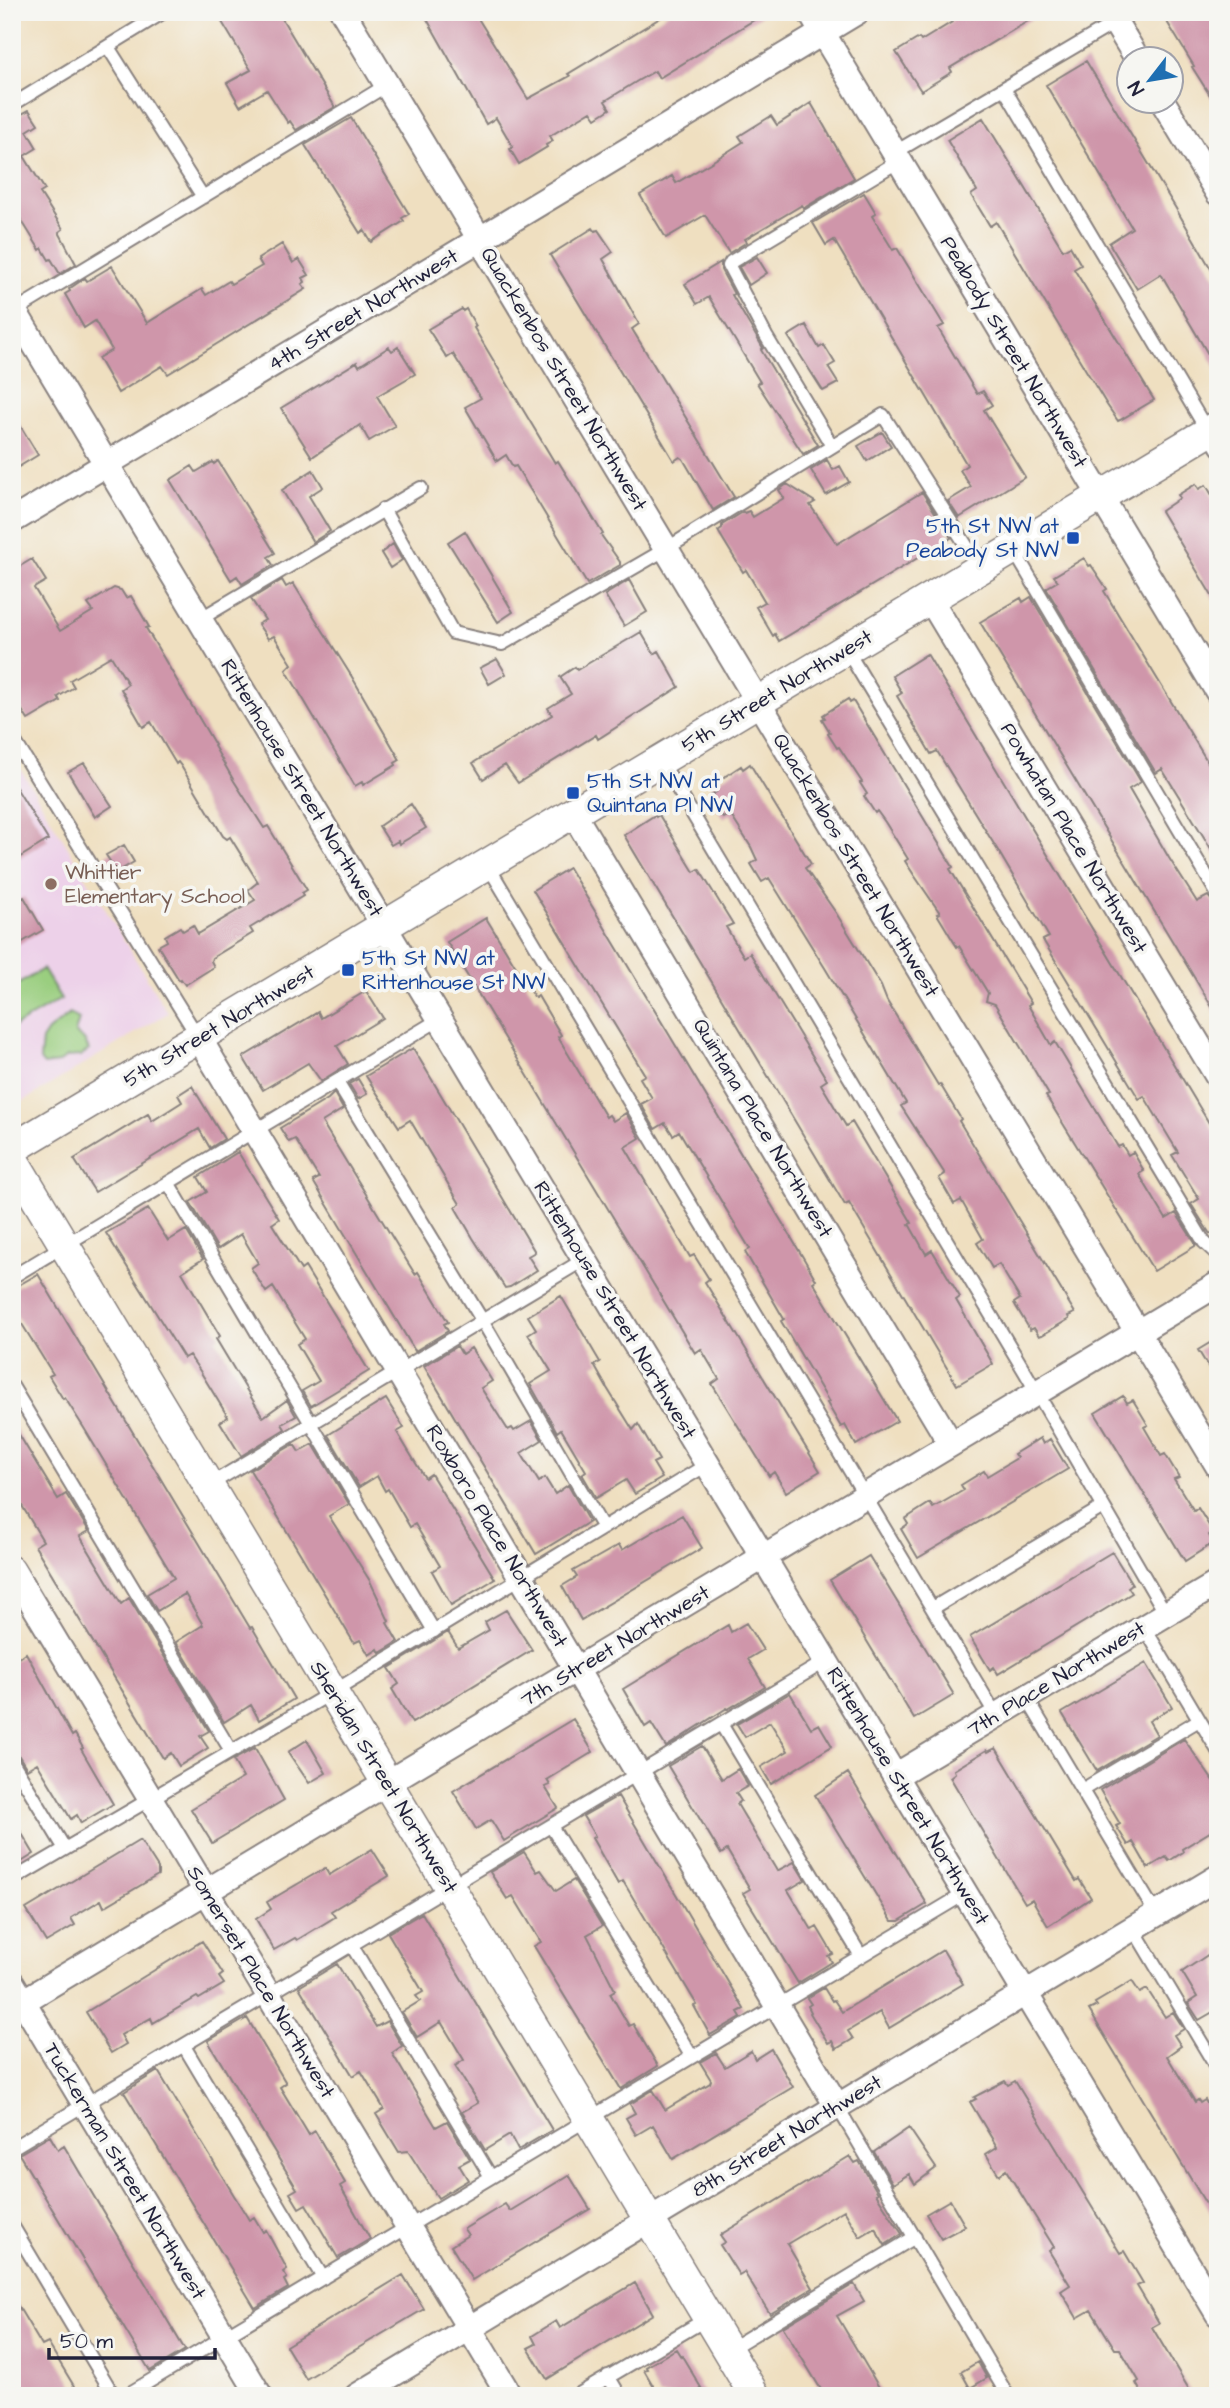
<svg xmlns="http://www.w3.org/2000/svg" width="1230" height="2408" font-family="'Architects Daughter',sans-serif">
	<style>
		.built { fill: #edd1e9 }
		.green { fill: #9ace7f; stroke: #5e785d; stroke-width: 2 }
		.building { fill: #cf96aa }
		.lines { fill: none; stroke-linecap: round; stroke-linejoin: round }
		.service-casing { stroke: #88807e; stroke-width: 16 }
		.minor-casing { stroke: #88807e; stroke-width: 28 }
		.tertiary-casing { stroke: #88807e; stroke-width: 33 }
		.service { stroke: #fff; stroke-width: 12 }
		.minor { stroke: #fff; stroke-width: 24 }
		.tertiary { stroke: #fff; stroke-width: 30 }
		.transit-dot { fill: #1a4fb4; stroke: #f6f6f2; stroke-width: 2.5 }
		.education-dot { fill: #8d6e63; stroke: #f6f6f2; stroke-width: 2.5 }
		.labels { text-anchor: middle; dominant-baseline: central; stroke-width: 7; stroke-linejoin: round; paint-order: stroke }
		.street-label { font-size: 21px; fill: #22223b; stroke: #f6f6f2 }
		.transit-label { font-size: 21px; fill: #164399; stroke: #f6f6f2; text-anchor: start }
		.education-label { font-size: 21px; fill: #785e54; stroke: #f6f6f2; text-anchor: start }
	</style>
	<rect width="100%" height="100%" fill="#f6f6f2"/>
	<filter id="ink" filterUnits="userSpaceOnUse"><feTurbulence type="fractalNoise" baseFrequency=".0143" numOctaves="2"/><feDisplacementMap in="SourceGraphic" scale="14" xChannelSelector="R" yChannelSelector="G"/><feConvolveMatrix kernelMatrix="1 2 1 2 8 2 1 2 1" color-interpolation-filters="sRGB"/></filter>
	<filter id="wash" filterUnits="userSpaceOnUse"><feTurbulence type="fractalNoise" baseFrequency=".00686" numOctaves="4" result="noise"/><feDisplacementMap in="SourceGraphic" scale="28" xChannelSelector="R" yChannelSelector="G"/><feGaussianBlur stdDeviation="1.57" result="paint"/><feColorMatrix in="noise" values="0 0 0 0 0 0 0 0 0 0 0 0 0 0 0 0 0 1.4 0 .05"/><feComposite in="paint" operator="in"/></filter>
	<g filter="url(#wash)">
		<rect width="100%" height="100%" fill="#efdfc0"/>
		<path class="built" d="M12,755L168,1013L12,1108Z"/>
		<path class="green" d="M43,969L61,999L12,1028V988Z
			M70,1014L79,1019L75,1033L84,1040L89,1050L80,1056L67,1057L58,1063L44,1065L40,1060L42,1040L48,1031Z"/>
		<g id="blocks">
			<path class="building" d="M216,12H278L335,107L296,130L290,121L288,123L267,90L240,106L227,83L251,70Z
				M423,12H474L528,99L570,76L568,74L670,12H767L659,78L655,71L639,80L605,101L610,109L596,118L591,111L550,136L553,141L546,145L547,147L519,164L510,149L513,147L496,118L486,124Z
				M948,12H1043L950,68L952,72L921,91L896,52L919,38L921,41L952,22Z
				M1161,12H1218V108L1192,67L1194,66Z
				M1086,61L1175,207L1218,281V371L1161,274L1137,289L1109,243L1132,228L1046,85Z
				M811,103L854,178L804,208L802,205L745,239L747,242L729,253L705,215L666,238L640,195L672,176L676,183L710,163L743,142L739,136L771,116L777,125Z
				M29,110L38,124L27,131L37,148L24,156L45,190L40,193L63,229L59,232L76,264L60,274L51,259L49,260L42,248L40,250L12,205V114L16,113L18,116Z
				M351,118L409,214L402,218L404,221L371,242L364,230L360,233L305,145Z
				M983,118L1063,250L1070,246L1081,265L1074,269L1154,400L1120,420L1118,421L1107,405L996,222L990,226L971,195L977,191L976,189L947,140Z
				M864,193L876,213L872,216L893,250L897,248L944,325L938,328L977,394L983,391L992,405L984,410L1025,477L959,518L948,501L971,487L960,470L967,465L834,240L826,245L813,223Z
				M593,228L595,231L598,230L613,252L603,259L639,324L632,329L734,497L713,510L683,459L680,457L674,461L550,255Z
				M282,244L293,263L299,259L309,275L303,278L305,282L302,284L306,289L168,374L162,366L118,393L98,358L112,350L95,321L84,328L65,294L70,291L69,289L85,278L87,281L112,266L147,323L202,289L206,295L229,281L231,284L262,266L258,259Z
				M757,257L767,273L749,285L739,267Z
				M721,262V270L734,294L732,295L763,348L761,350L818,445L803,454L757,383L760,382L709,297L697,304L685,284Z
				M462,309L463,311L466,309L476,326L474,328L555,463L558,461L603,534L601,535L620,562V565L587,584L516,466L513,467L506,455L497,461L465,407L481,398L453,354L447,358L428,329Z
				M806,325L819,348L824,345L835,363L828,367L838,383L823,391L788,336Z
				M389,347L392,351L398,347L415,374L377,396L395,426L369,441L360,425L312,457L281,408L357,362L359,366Z
				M12,412L38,455L12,471Z
				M882,432L891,446L867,461L858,446Z
				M827,460L833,470L840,466L849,482L826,495L811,470Z
				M218,461L275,553L268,557L273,565L242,584L237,576L231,580L170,480L192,466L196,472L213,462L214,464Z
				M313,470L323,487L309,496L330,531L313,542L282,490Z
				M787,484L815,502L810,505L837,544L922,492L951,538L779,641L775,634L773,636L756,607L765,602L746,570L743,572L718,531L722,528V525L743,512L744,513L749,511L753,517L784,498L779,490Z
				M1196,484L1199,489L1206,485L1218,505V606L1161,511L1180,498L1178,495Z
				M465,531L513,612L498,622L448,542Z
				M393,544L402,560L390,568L381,553Z
				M1084,558L1089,566L1091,565L1107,589L1104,591L1218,779V860L1162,769L1156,773L1046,588L1058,581L1054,576Z
				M32,559L46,581L34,588L60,631L93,611L88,604L114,588L121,590L126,598L131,596L149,627L146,628L215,745L214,746L234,781L264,828L268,826L307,890L302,893L303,896L250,928L253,933L212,958L211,961L214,967L185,985L181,979L179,980L158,946L167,941L165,936L180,927L183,931L193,925L198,934L255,900L248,890L258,882L230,837L227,839L223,836L181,766L178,762L176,764L151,722L143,727L121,689L128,684L111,656L70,680L74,687L58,697L60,701L28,720L20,707L18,708L12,699V571Z
				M282,580L286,587L293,583L352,677L400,760L395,763L396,765L363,785L362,782L355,786L286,670L292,664L274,636L268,639L258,624L265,620L251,599Z
				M629,580L647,612L624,626L605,595Z
				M1031,597L1141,782L1129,789L1169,858L1197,902L1208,896L1213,902L1218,904V1017L980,622L1021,598L1023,602Z
				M641,632L654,654L659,651L679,687L598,739L596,735L518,783L505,765L483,779L473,763L552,715L548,708L571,694L560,677L575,667L577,670Z
				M927,654L1218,1138V1229L1210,1234L1191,1204L1199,1199L1172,1155L1178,1152L1144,1096L1139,1099L1043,940L1049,937L997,849L937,751L931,754L897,696L902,693L892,676Z
				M497,659L506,674L489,684L480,668Z
				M848,699L850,703L853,701L953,867L950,869L1031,1003L1028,1005L1051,1045L1055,1042L1118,1147L1122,1145L1128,1155L1133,1152L1144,1171L1139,1174L1166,1219L1176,1213L1195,1243V1246L1154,1271L1046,1096L1049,1095L995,1004L986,1001L988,993L959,946L957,947L937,914L940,913L914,875L905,861L908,859L885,822L877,811L875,813L864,796L867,794L860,783L862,782L839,747L837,748L828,734L830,732L822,719L825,718L823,715Z
				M84,763L112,806L95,817L68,772Z
				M750,764L811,864L805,868L836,913L881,986L887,1001L938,1085L940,1084L961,1119L959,1121L1075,1313L1068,1316L1069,1319L1042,1335L1039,1336L1034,1328L1030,1330L1014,1303L1020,1299L999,1264L992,1268L977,1243L983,1239L961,1200L954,1204L939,1178L945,1174L901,1106L906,1103L825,968L769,878L762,882L751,864L757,860L751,847L730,814L723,818L710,796L716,792L712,785L741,766L743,769Z
				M12,781L48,840L12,862Z
				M411,804L426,828L399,844L398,841L391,845L379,826Z
				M655,815L656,817L659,815L694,872L699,869L733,924L726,927L744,957L750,953L827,1080L821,1084L846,1126L852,1122L912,1223L909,1224L926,1254L932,1250L960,1297L956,1300L993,1364L957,1385L849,1203L845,1205L624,835Z
				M124,845L134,862L117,872L106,855Z
				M569,868L804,1259L816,1280L813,1282L897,1421L856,1445L845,1425L841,1427L827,1403L829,1402L781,1321L784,1319L745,1252L750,1249L679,1131L673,1135L665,1123L655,1129L641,1104L652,1098L640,1078L645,1075L533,890Z
				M24,897L43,930L12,948V904Z
				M486,918L535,998L538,996L561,1035L558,1037L606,1117L609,1115L613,1121L626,1113L640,1138L625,1147L690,1257L694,1255L709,1279L705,1282L820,1471L786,1492L774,1472L769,1476L722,1400L712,1384L719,1379L701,1349L695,1353L447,942Z
				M366,991L383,1018L337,1046L348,1064L321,1081L308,1063L263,1090L243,1057L318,1012L321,1018Z
				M413,1048L535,1252L528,1256L537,1270L510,1287L505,1288L473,1238L455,1207L460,1204L410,1120L399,1127L366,1076Z
				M358,1079L367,1094L358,1099L349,1084Z
				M192,1086L224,1139L210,1148L199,1129L95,1192L74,1159L148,1114L152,1121L182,1102L178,1095Z
				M334,1093L343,1109L322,1122L400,1250L415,1274L418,1272L448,1322L444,1324L448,1331L415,1351L313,1181L319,1178L295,1139L289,1142L280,1128L328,1099Z
				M238,1152L279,1219L272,1224L301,1270L305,1267L369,1371L311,1406L302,1391L319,1381L297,1344L305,1339L273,1287L266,1292L251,1268L258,1263L241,1234L218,1249L190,1202L207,1192L198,1177Z
				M148,1209L168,1241L186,1230L203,1259L182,1272L220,1336L216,1339L263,1417L287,1400L296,1416L282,1424L285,1429L241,1456L220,1422L228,1417L200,1371L189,1355L184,1358L106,1233Z
				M38,1274L250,1628L252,1627L294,1699L259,1720L251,1705L224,1722L176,1642L203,1625L185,1594L157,1611L147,1594L174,1578L84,1428L65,1398L63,1399L49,1376L53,1374L12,1308V1289Z
				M561,1296L600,1362L594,1365L607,1388L633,1430L638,1424L659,1460L653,1463L662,1478L635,1494L626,1480L596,1498L582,1474L586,1471L561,1429L557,1432L530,1384L551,1371L528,1334L536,1329L528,1316Z
				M1218,1338V1383L1198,1350Z
				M457,1346L462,1354L471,1348L492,1381L481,1388L508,1430L512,1428L514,1431L531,1421L542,1440L521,1453L539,1482L545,1478L555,1494L568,1485L589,1522L536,1554L424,1366Z
				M1123,1396L1127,1403L1133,1400L1148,1425L1144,1427L1161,1456L1165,1454L1179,1477L1174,1479L1194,1511L1198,1508L1213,1532L1209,1535L1213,1543L1185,1561L1095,1413Z
				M386,1399L404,1428L397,1432L409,1452L425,1478L431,1474L495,1579L451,1605L432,1571L440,1566L415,1524L410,1527L388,1489L385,1491L377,1476L359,1487L328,1435Z
				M12,1423L58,1499L66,1494L89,1531L80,1536L121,1604L129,1598L209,1731L200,1736L208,1748L179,1766L171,1753L163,1758L35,1546L43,1541L12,1489Z
				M1040,1438L1043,1444L1050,1439L1068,1469L918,1558L901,1529L908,1524L905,1519L930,1503L933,1508L964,1490L961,1485L984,1471L987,1476L1017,1458L1014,1454Z
				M294,1444L299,1452L313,1444L349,1504L329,1516L370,1581L389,1621L387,1623L398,1642L380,1653L378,1649L369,1655L360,1640L354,1643L250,1470Z
				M682,1515L702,1548L581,1620L562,1586L577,1577L573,1571L619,1545L622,1550Z
				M1112,1552L1132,1584L1128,1587L1132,1593L998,1674L994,1667L990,1670L970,1637Z
				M869,1556L954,1695L914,1719L830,1580Z
				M506,1610L532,1650L412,1723L392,1689L399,1684L389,1668L448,1632L458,1648L489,1630L485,1622Z
				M746,1623L763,1650L748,1659L765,1687L728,1709L727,1708L666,1747L651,1723L645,1727L623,1689L728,1625L731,1632Z
				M26,1653L72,1736L75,1734L83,1748L81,1749L113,1804L81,1823L77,1815L71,1819L37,1763L27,1769L19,1756L12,1752V1662Z
				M1146,1663L1172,1707L1149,1721L1157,1735L1097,1771L1062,1713Z
				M790,1693L811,1728L819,1724L832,1746L771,1784L761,1767L788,1751L770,1722L745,1737L737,1724Z
				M573,1719L593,1752L547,1780L550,1785L545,1787L558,1808L504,1841L491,1820L476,1829L453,1791Z
				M1184,1739L1218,1788V1827L1182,1849L1183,1852L1169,1861L1166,1857L1148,1868L1133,1842L1128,1845L1116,1826L1120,1824L1100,1790Z
				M307,1740L326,1773L309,1783L288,1752Z
				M702,1746L722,1779L738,1769L748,1786L736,1793L741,1801L737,1804L777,1871L794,1862L805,1880L788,1890L812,1930L817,1927L833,1954L828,1956L832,1962L798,1983L743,1893L750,1889L727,1850L721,1854L668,1766Z
				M255,1748L284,1800L212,1843L191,1809L243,1778L233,1760Z
				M996,1748L1076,1881L1079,1879L1091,1898L1048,1926L1032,1899L1025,1903L950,1777L955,1773L954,1770L987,1750L988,1752Z
				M848,1773L927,1904L899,1921H892L815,1795Z
				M618,1796L744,2009L738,2012L741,2017L710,2035L694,2006L697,2005L623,1881L618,1884L592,1838L595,1836L583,1816Z
				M12,1817L34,1854L12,1868Z
				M140,1840L158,1868V1875L104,1907L101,1900L71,1918L75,1925L46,1942L26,1909Z
				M372,1849L389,1876L331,1911L335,1917L297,1940L295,1938L274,1950L256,1919L271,1909L267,1902L325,1868L329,1875Z
				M524,1852L537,1872L541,1870L556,1891L574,1880L602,1926L587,1935L615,1990L610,1993L629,2026L633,2024L658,2066L621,2089L534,1946L541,1942L513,1896L507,1899L490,1872Z
				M422,1913L552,2130L518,2150L510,2135L485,2150L462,2112L478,2103L455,2066L464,2060L441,2022L417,2037L402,2012L420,2001L416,1996L423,1992L388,1933Z
				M202,1941L223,1974L219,1977L224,1984L199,1999L197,1997L153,2023L151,2018L121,2035L126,2044L111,2053L86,2012Z
				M1218,1948V2009L1199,2020L1188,2003L1197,1997L1182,1972Z
				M943,1950L963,1984L889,2028L880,2012L848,2031L853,2039L836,2049L832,2041L828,2043L810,2013L811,2012L808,2006L811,2004L807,1998L824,1988L832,2001L834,2000L842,2012Z
				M337,1964L376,2027L387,2021L402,2046L392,2053L436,2127L447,2121L470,2159L459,2165L468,2180L438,2198L408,2151L399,2152L376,2114L384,2109L361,2071L353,2076L299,1987Z
				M1132,1981L1140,1993L1147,1989L1165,2017L1173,2012L1184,2029L1174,2035L1181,2046L1167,2056L1195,2102L1198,2100L1200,2103L1205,2100L1218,2122V2224L1089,2010L1097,2006L1095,2003Z
				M247,2018L286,2083L280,2087L309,2135L315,2131L345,2183L340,2186L370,2239L338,2258L306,2204L299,2208L290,2193L297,2189L208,2041Z
				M771,2049L793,2087L673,2159L653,2125L636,2135L626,2118L635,2113L630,2104L653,2090L665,2110L710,2083L711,2080L700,2062L716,2053L725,2067L751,2051L755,2059Z
				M158,2071L249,2220L254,2217L263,2232L266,2230L287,2269L283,2272L287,2278L284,2280L288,2288L255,2308L124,2092Z
				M1005,2081L1008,2085L1015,2081L1120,2253L1124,2251L1143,2283L1137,2286L1159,2323L1152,2327L1193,2396H1143L1136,2383L1139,2381L1120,2349H1115L1091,2310L1077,2318L1061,2291L1070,2285L1049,2251L1054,2247L1006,2170L999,2175L986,2154L997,2147L970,2102L976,2099L974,2097Z
				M909,2128L936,2168L915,2184L909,2174L893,2184L874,2152Z
				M50,2136L58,2150L64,2146L185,2350L150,2371L19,2154Z
				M850,2156L855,2163L859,2161L878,2193L876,2194L902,2234L885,2245L875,2228L860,2237L844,2210L787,2244L813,2288L770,2314L744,2272L739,2275L720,2245L725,2242L720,2235Z
				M569,2175L590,2209L472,2280L451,2246L468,2235L464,2229L505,2204L510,2211Z
				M950,2200L965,2226L941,2239L926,2214Z
				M403,2275L424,2309L306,2379L286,2346Z
				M635,2283L653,2314L547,2379L528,2348L536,2344L532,2336L556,2321L560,2328Z
				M854,2284L864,2301L837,2316L884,2396H825L783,2327Z
				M12,2296L42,2346L48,2343L80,2396H24L12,2377Z
				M676,2349L681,2357L682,2356L706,2396H659L644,2370L647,2369L646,2367Z
				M978,2362L987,2378L970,2388L961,2372Z"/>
		</g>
	</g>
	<g filter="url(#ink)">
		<use href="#blocks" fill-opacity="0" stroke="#88807e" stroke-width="2"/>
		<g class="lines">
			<defs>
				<path id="service" d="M108,47L203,197
					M1004,88L1218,449
					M12,105L164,12
					M894,153L1133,12
					M13,312L387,85
					M832,446L766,336L729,266L731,262L899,161
					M383,509L453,633L502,644L666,549L883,415L980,567
					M1013,549L1218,895
					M200,619L421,488
					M846,649L1204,1242L1218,1255
					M12,737L198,1037
					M661,761L1025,1372L1166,1614
					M487,864L996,1715
					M337,1082L482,1320L603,1528
					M169,1184L434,1631
					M12,1277L440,1019
					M12,1386L231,1751
					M209,1485L585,1259
					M933,1608L1103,1507
					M1144,1627L1218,1751
					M1026,1697L1156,1914
					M721,1724L861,1956
					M12,1761L65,1849
					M1082,1790L1199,1720
					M551,1826L692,2057
					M12,1880L333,1692L708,1464
					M1133,1928L1218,2070
					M352,1946L491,2177
					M184,2046L323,2278
					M837,2106L1008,2396
					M12,2148L826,1661
					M12,2225L114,2396
					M728,2350L915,2237
					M608,2376L620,2396
					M125,2396L966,1893
					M576,2396L708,2318"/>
				<path id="minor" d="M343,12L1218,1466
					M810,12L1218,692
					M1109,12L1138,60
					M1163,102L1218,193
					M12,307L1218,2314
					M12,521L857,12
					M930,599L1218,1077
					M573,813L951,1444
					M199,1038L837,2106
					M12,1569L510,2396
					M895,1776L1218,1583
					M12,1983L260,2396
					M12,2008L1218,1284
					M357,2396L1218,1877"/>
				<path id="tertiary" d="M12,1149L1218,426
					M12,1158L755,2396"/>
			</defs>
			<use href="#service" class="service-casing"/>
			<use href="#minor" class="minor-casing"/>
			<use href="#tertiary" class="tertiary-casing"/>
			<use href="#service" class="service"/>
			<use href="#minor" class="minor"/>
			<use href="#tertiary" class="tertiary"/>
		</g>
	</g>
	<g class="transit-dot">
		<rect x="1066" y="531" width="14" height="14" rx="3.5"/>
		<rect x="566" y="786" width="14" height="14" rx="3.5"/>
		<rect x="341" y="963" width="14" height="14" rx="3.5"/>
	</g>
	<circle class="education-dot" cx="51" cy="884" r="7"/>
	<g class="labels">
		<g class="street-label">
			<text transform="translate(363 310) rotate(-31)">4th Street Northwest</text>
			<text transform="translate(1014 352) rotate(59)">Peabody Street Northwest</text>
			<text transform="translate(564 379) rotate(59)">Quackenbos Street Northwest</text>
			<text transform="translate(777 691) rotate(-31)">5th Street Northwest</text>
			<text transform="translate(302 788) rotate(59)">Rittenhouse Street Northwest</text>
			<text transform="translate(1074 838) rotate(59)">Powhatan Place Northwest</text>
			<text transform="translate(856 865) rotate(59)">Quackenbos Street Northwest</text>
			<text transform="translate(219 1026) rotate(-31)">5th Street Northwest</text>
			<text transform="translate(763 1128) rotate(59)">Quintana Place Northwest</text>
			<text transform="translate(615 1310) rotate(59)">Rittenhouse Street Northwest</text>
			<text transform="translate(497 1536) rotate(59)">Roxboro Place Northwest</text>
			<text transform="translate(615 1646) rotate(-31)">7th Street Northwest</text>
			<text transform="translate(1056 1679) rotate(-31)">7th Place Northwest</text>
			<text transform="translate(384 1777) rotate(59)">Sheridan Street Northwest</text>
			<text transform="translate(908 1796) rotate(59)">Rittenhouse Street Northwest</text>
			<text transform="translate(261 1982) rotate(59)">Somerset Place Northwest</text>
			<text transform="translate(787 2136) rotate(-31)">8th Street Northwest</text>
			<text transform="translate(125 2171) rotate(59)">Tuckerman Street Northwest</text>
		</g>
		<g class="transit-label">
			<text x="1059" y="526" text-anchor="end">5th St NW at<tspan x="1059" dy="24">Peabody St NW</tspan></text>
			<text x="587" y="781">5th St NW at<tspan x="587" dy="24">Quintana Pl NW</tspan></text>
			<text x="362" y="958">5th St NW at<tspan x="362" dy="24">Rittenhouse St NW</tspan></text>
		</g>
		<g class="education-label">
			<text x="65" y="872">Whittier<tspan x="65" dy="24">Elementary School</tspan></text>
		</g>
	</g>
	<rect width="1230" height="2408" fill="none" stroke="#f6f6f2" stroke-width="42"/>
	<g transform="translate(1150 80) rotate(239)"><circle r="33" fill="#f6f6f2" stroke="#a1a1a9" stroke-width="2"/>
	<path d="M0-5L12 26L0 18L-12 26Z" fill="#1f6fb2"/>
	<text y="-10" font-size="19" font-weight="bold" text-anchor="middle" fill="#22223b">N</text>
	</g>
	<path d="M49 2348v10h166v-10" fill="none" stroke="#22223b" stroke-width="3.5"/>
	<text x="60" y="2348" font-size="21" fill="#22223b" stroke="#f6f6f2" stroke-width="5" paint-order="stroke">50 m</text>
</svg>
